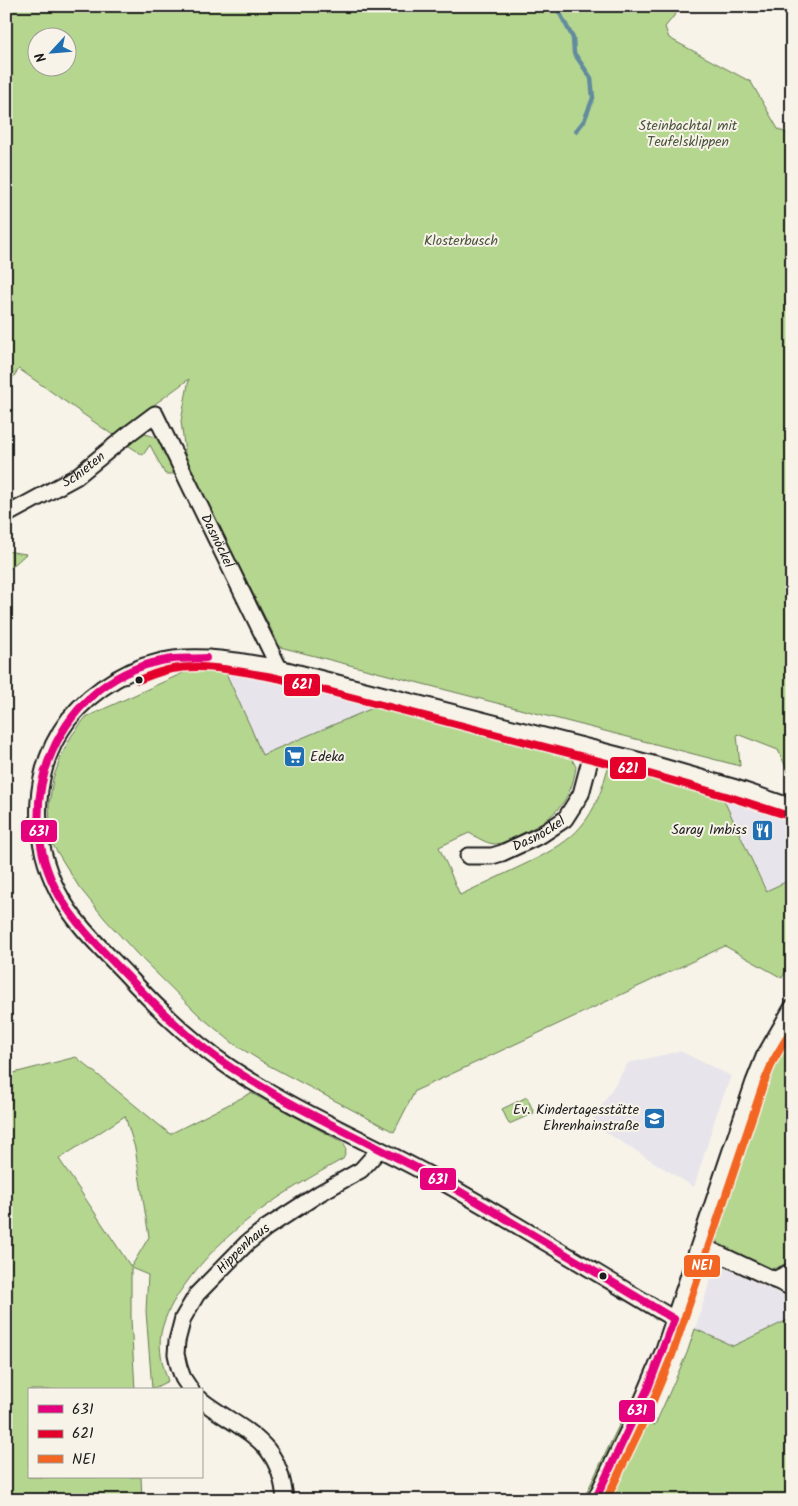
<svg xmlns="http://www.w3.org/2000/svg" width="798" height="1506" font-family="Kalam,sans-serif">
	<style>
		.built { fill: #e7e4eb }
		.green { fill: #b5d68f; stroke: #687956; fill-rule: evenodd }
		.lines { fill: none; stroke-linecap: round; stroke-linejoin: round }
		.stream { stroke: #638b9e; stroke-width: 4.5 }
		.minor-casing { stroke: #1c1c1c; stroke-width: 19 }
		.minor { stroke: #f7f3e8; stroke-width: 15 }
		.bus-1-casing { stroke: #f7f3e8; stroke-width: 11 }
		.bus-2-casing { stroke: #f7f3e8; stroke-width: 11 }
		.bus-3-casing { stroke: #f7f3e8; stroke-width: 11 }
		.bus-1 { stroke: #e5007d; stroke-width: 8 }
		.bus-2 { stroke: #e4002b; stroke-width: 8 }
		.bus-3 { stroke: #f26522; stroke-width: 8 }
		.bus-dot { fill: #1c1c1c; stroke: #f7f3e8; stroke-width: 2 }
		.labels { text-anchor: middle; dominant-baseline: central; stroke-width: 4; stroke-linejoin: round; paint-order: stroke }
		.park-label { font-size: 14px; fill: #4a543e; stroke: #f7f3e8 }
		.street-label { font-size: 14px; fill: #1c1c1c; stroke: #f7f3e8 }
		.poi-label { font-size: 14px; fill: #1c1c1c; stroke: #f7f3e8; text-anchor: end }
		.line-badge { stroke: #f7f3e8; stroke-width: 2 }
		.badge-label { font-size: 14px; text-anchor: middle; font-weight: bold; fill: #fff }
	</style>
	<rect width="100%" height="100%" fill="#f7f3e8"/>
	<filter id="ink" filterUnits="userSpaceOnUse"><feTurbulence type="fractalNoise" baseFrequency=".02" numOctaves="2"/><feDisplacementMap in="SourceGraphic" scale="10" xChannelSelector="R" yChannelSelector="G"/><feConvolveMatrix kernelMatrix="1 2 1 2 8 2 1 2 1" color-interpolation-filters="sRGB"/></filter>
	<g filter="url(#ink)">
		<path class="built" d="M225,671L261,674L380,705L404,758L248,846L251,728Z
			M721,794L792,819V879L767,891Z
			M680,1051L731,1076L717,1113L694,1187L591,1123L628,1063Z
			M720,1269H727L792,1299V1318L733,1346L695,1329L711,1278Z"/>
		<path class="green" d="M6,6H682L665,27L669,38L751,82L778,129L792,136V780L778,750L737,734L740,766L280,647L186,461L181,421L189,379L151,407L117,438L19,369L6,387ZM38,38H68V68H38Z
			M141,434C164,434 170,456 179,474H165L150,445L143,455L126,444Z
			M6,551L26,554L6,572Z
			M194,668L225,671L251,728L262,755L380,705L566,752L573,761L576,767C571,804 551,820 519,835C511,839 502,844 494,844C485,843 477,837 469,833L439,847L460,895C480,886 499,876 519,867C570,843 592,828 607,771L609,767L615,765L721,794L766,891L792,879V961L782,978L725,946L415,1091L394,1132L266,1064L234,1044L200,1016L137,954L105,919L79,887L51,842L49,805L53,779L62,754L72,735L86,717Z
			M792,1026V1261L776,1268L768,1269L722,1247C715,1242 715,1236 715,1228C736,1159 756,1089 792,1026Z
			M76,1057L170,1134L251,1093L342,1142C347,1147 347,1152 343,1159C283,1192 224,1229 184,1286C173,1301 165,1315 161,1333C158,1350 163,1366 168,1381L152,1389L146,1311L148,1275L131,1268V1319L135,1390H29V1477H141L142,1500H6V1075ZM125,1116L135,1148L149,1237L131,1267L59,1159Z
			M527,1097L534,1113L509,1124L502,1109Z
			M792,1318V1500H583L624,1415L655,1425L687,1353L695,1329L733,1346Z"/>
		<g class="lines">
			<path class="stream" d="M556,6L573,38L574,53L591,78L593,98L584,121L576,131"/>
			<defs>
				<g id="minor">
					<path id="s1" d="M6,515L76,477L131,432L155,414L279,668"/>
					<path id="s2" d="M468,856H492L502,853L541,835L565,819L581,794L593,749"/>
					<path d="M700,1245L792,1288"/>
					<path d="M774,1280L792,1271"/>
					<path d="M674,1319C598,1274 523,1228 446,1184C375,1144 298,1113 229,1067C191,1041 156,1007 125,973C101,948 73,922 58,892C30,837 31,769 69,719C94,688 134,664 174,659C209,655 244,662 279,668L649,763L736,788L792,807"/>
					<path id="s3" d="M191,1390L183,1378L179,1367L176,1354L177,1341L183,1318L197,1294L247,1243L266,1228L320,1193L361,1170L379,1150"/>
					<path d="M201,1400C244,1433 280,1438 285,1500"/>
					<path d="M595,1500L641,1404L663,1352L754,1082L764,1057L792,1008"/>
				</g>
			</defs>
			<use href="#minor" class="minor-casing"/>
			<use href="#minor" class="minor"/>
			<defs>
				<path id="bus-1" d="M206,658C195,659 184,658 173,659C118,666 74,701 52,752C32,797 34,851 59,895C77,927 105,953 130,979C161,1012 194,1044 233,1069C301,1113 376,1145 447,1184C523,1228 598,1274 674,1319
					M595,1500L648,1388L674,1319"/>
				<path id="bus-2" d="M138,680C149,676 160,671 172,669C206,663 243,672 277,678L646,773L733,798L789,816"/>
				<path id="bus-3" d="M606,1500L650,1408L672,1355L763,1085L773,1061L792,1029"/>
			</defs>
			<use href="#bus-1" class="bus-1-casing"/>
			<use href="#bus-2" class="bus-2-casing"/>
			<use href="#bus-3" class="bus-3-casing"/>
			<use href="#bus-1" class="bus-1"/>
			<use href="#bus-2" class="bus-2"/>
			<use href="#bus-3" class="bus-3"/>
		</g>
	</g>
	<defs>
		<symbol id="supermarket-square" viewBox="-11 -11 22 22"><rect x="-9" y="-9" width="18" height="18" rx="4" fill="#1f6fb2" stroke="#f7f3e8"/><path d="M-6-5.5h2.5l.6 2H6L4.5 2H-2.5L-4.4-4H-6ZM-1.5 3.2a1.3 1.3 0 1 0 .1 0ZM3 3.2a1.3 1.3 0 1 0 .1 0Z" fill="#fff"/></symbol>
		<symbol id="restaurant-square" viewBox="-11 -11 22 22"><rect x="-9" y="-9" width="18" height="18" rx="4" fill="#1f6fb2" stroke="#f7f3e8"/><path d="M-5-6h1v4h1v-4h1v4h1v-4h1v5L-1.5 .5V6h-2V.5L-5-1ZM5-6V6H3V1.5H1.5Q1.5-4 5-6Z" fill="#fff"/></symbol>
		<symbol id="school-square" viewBox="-11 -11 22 22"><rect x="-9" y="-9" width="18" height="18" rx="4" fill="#1f6fb2" stroke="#f7f3e8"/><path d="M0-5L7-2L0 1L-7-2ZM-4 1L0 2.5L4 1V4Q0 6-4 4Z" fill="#fff"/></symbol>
	</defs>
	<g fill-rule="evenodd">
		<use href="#supermarket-square" x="282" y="744" width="25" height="25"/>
		<use href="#restaurant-square" x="750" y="818" width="25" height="25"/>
		<use href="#school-square" x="642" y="1106" width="25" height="25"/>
	</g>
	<g class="bus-dot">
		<circle cx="139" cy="680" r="4.5"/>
		<circle cx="603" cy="1276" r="4.5"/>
	</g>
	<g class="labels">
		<g class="park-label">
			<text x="688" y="126">Steinbachtal mit<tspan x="688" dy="16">Teufelsklippen</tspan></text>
			<text x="461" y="241">Klosterbusch</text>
		</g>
		<g class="street-label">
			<text stroke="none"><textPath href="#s1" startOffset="90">Schieten</textPath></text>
			<text stroke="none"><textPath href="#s1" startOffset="322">Dasnöckel</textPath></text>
			<text stroke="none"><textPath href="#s2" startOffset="76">Dasnöckel</textPath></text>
			<text stroke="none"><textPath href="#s3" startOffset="169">Hippenhaus</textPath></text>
		</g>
		<g class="poi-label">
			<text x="310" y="757" text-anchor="start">Edeka</text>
			<text x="747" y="830">Saray Imbiss</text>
			<text x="639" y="1110">Ev. Kindertagesstätte<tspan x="639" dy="16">Ehrenhainstraße</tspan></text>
		</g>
	</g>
	<g class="line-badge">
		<rect x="283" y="673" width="38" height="24" rx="5" fill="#e4002b"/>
		<rect x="609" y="756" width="38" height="24" rx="5" fill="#e4002b"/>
		<rect x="20" y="819" width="38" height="24" rx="5" fill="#e5007d"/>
		<rect x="419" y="1167" width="38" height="24" rx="5" fill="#e5007d"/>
		<rect x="683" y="1254" width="38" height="24" rx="5" fill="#f26522"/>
		<rect x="618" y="1399" width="38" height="24" rx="5" fill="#e5007d"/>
	</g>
	<g class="badge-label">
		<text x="302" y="689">621</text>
		<text x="628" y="773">621</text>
		<text x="39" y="836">631</text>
		<text x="438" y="1184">631</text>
		<text x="702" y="1270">NE1</text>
		<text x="637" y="1415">631</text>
	</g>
	<rect width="798" height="1506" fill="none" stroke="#f7f3e8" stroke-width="25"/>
	<rect x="12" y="12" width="773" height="1481" fill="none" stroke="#1c1c1c" stroke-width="2" filter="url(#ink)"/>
	<rect x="28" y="1388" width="175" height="90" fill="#f7f3e8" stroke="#9f9d96"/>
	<rect x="38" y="1405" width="25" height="8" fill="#e5007d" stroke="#9f9d96"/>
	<text x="72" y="1414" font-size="15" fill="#1c1c1c">631</text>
	<rect x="38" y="1430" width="25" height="8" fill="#e4002b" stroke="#9f9d96"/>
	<text x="72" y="1438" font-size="15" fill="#1c1c1c">621</text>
	<rect x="38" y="1455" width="25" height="8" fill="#f26522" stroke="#9f9d96"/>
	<text x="72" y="1464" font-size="15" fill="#1c1c1c">NE1</text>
	<g transform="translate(52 52) rotate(244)"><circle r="24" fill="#f7f3e8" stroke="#9f9d96"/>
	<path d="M0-4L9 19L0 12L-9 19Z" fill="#1f6fb2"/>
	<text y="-8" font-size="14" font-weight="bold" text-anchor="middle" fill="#1c1c1c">N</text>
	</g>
</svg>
